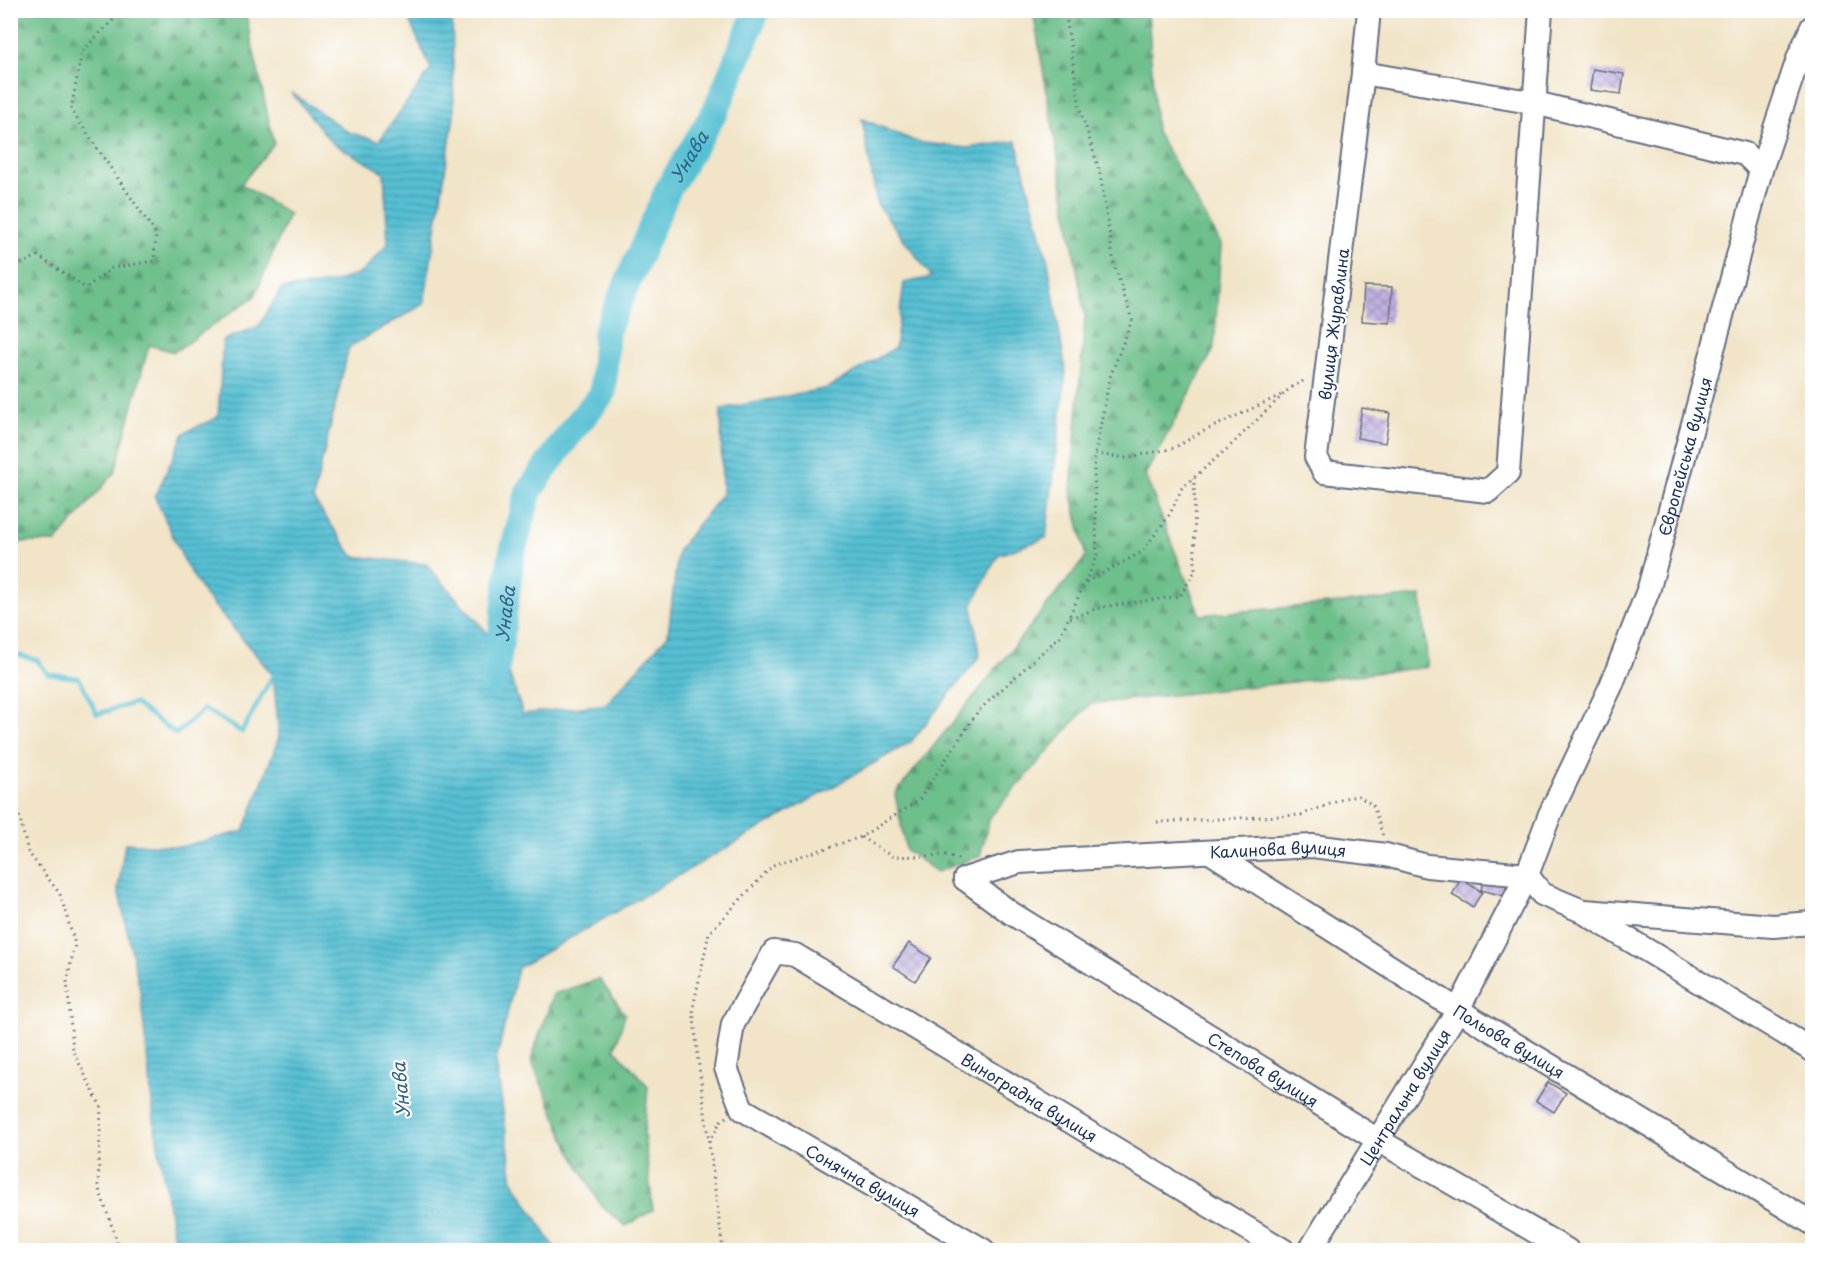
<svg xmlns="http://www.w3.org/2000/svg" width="1823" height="1261" font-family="'Playpen Sans',sans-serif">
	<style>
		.forest { fill: url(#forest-firs); stroke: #447774; stroke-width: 1.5 }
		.water { fill: url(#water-rules); stroke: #397898; stroke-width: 1.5 }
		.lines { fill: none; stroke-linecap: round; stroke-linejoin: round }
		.stream { stroke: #57c0d3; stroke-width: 4.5 }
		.river { stroke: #57c0d3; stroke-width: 27 }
		.building { fill: url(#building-cross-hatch) }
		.minor-casing { stroke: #666e83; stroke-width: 26 }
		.path { stroke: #666e83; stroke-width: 3; stroke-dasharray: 1.5 4.5; stroke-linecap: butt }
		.minor { stroke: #fff; stroke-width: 22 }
		.labels { text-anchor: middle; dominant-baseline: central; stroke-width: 4.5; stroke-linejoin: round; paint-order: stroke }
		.street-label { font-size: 16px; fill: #1b2f5e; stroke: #fff }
		.water-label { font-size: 18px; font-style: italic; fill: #306287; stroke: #fff }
	</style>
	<defs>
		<pattern id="forest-firs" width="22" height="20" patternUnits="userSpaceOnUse" patternTransform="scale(1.5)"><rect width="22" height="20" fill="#6dbf8b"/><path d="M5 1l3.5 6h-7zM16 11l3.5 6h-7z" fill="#599c75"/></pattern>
		<pattern id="water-rules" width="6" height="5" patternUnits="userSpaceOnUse" patternTransform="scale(1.5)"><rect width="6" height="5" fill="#57c0d3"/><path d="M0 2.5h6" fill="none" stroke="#479cae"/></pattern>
		<pattern id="building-cross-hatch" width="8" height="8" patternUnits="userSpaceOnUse" patternTransform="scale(1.5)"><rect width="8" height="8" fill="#c1b2e1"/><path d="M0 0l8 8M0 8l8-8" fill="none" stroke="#9c91ba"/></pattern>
	</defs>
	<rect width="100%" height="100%" fill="#fff"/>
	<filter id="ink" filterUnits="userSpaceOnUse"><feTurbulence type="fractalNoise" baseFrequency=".0167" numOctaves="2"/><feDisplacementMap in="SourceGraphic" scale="12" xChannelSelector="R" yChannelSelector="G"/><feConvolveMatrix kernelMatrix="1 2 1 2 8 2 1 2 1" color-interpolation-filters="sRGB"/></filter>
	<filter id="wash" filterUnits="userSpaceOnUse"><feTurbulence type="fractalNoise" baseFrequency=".008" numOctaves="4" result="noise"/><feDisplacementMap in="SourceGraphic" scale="24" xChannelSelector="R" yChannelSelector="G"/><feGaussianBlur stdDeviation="1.35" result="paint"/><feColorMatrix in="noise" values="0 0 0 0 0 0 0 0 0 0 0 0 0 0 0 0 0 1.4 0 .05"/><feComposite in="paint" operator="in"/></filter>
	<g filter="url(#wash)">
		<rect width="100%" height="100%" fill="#f1e4c7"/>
		<path class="forest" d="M11,10L245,11L274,144L241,184L289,214L255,296L174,352L149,345L115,472L56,542H11Z
			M1033,11H1148L1156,131L1221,244L1214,349L1145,475L1200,615L1421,596L1428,667L1090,704L990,817L980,856L937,872L906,850L895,794L1086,557L1071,490L1085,317Z
			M599,979L625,1014L615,1049L648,1086L644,1134L653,1210L626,1226L601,1206L569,1148L531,1060L553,994Z"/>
		<path class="water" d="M405,11H452L454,116L424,304L349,347L313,499L353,556L426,564L500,647L523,714L606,704L668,635L678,550L722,494L721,409L828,388L895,348L904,283L932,277L877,204L862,119L917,142L967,148L1016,141L1048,262L1066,372L1046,538L998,555L972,606L980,656L911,742L518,968L496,1061L513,1181L556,1250H181L174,1239L154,1121L140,990L118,889L125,843L180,847L244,831L279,737L273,675L204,594L185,563L155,497L184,433L218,417L223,340L259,326L281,289L331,283L361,273L388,244L384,172L332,143L291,92L348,132L379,141L431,69Z"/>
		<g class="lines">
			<path class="stream" d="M10,653L37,660L48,674L79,678L97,714L134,703L176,734L204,709L242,732L273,675"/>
			<path class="river" id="s1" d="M494,682L500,647L511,557L529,491L573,429L603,393L606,332L668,189L716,110L757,10"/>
		</g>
		<g id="blocks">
			<path class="building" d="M1593,69L1624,74L1621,94L1590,90Z
				M1364,286L1392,287L1390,323L1362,321Z
				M1362,408L1390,413L1385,443L1357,438Z
				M1484,878L1507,884L1504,896L1481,890Z
				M1461,879L1482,892L1473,907L1452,895Z
				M909,943L931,958L915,981L893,966Z
				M1548,1082L1566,1093L1554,1112L1536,1101Z"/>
		</g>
	</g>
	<g filter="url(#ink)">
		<use href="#blocks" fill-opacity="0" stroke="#666e83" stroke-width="1.5"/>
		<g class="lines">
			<defs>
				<g id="minor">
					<path d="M1369,10L1363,73L1316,457L1324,472L1488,491L1508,473L1541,10"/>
					<path d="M1363,73L1535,103L1745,154L1761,170"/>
					<path id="s2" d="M1210,852L1458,1010L1812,1223"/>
					<path id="s3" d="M965,879L1019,862L1312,846L1386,855L1427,866L1527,875L1542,894L1580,910L1812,1050"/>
					<path id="s4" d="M965,879L1011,913L1378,1140L1567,1250"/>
					<path d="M1585,911L1773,926L1812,923"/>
					<path id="s5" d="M983,1250L742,1109L726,1068L733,1024L774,952L795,955L1283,1250"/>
					<path id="s6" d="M1310,1250L1458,1010L1527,875L1550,814L1611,686L1649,588L1761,170L1799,56L1812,27"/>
				</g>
			</defs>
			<use href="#minor" class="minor-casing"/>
			<path class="path" d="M10,269L38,256L86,288L112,268L154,261L156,234L71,110L82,51L123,10
				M1095,454L1126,458L1174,448L1200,433L1281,395
				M1086,582L1142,552L1170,514L1182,488L1228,448L1290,388L1307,379
				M1070,618L1102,607L1180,596L1195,571L1194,478
				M10,769L14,795L28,852L60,894L75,944L67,981L73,1051L101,1107L98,1186L120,1250
				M1157,822L1301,815L1346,798L1358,796L1373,805L1383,836
				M861,837L893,857L947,855L961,860
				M709,1142L721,1121L727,1117
				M723,1250L698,1059L693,1008L709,933L773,865L861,837L919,800L978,711L1060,636L1097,557L1094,470L1095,454L1110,377L1132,320L1114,264L1100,173L1080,108L1065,10"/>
			<use href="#minor" class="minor"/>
		</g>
	</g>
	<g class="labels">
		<g class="street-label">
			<text transform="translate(1333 324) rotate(-83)">вулиця Журавлина</text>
			<text stroke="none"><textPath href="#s6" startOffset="882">Європейська вулиця</textPath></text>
			<text stroke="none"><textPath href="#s3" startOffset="316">Калинова вулиця</textPath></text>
			<text stroke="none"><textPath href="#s2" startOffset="354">Польова вулиця</textPath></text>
			<text stroke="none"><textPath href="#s4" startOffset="354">Степова вулиця</textPath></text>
			<text stroke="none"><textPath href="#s6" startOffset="180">Центральна вулиця</textPath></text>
			<text stroke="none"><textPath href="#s5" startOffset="746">Виноградна вулиця</textPath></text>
			<text transform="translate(863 1180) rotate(30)">Сонячна вулиця</text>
		</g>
		<g class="water-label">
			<text stroke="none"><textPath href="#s1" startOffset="573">Унава</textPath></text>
			<text stroke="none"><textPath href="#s1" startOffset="69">Унава</textPath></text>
			<text transform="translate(400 1090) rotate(-95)">Унава</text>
		</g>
	</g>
	<rect width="1823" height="1261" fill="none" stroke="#fff" stroke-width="36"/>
</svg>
